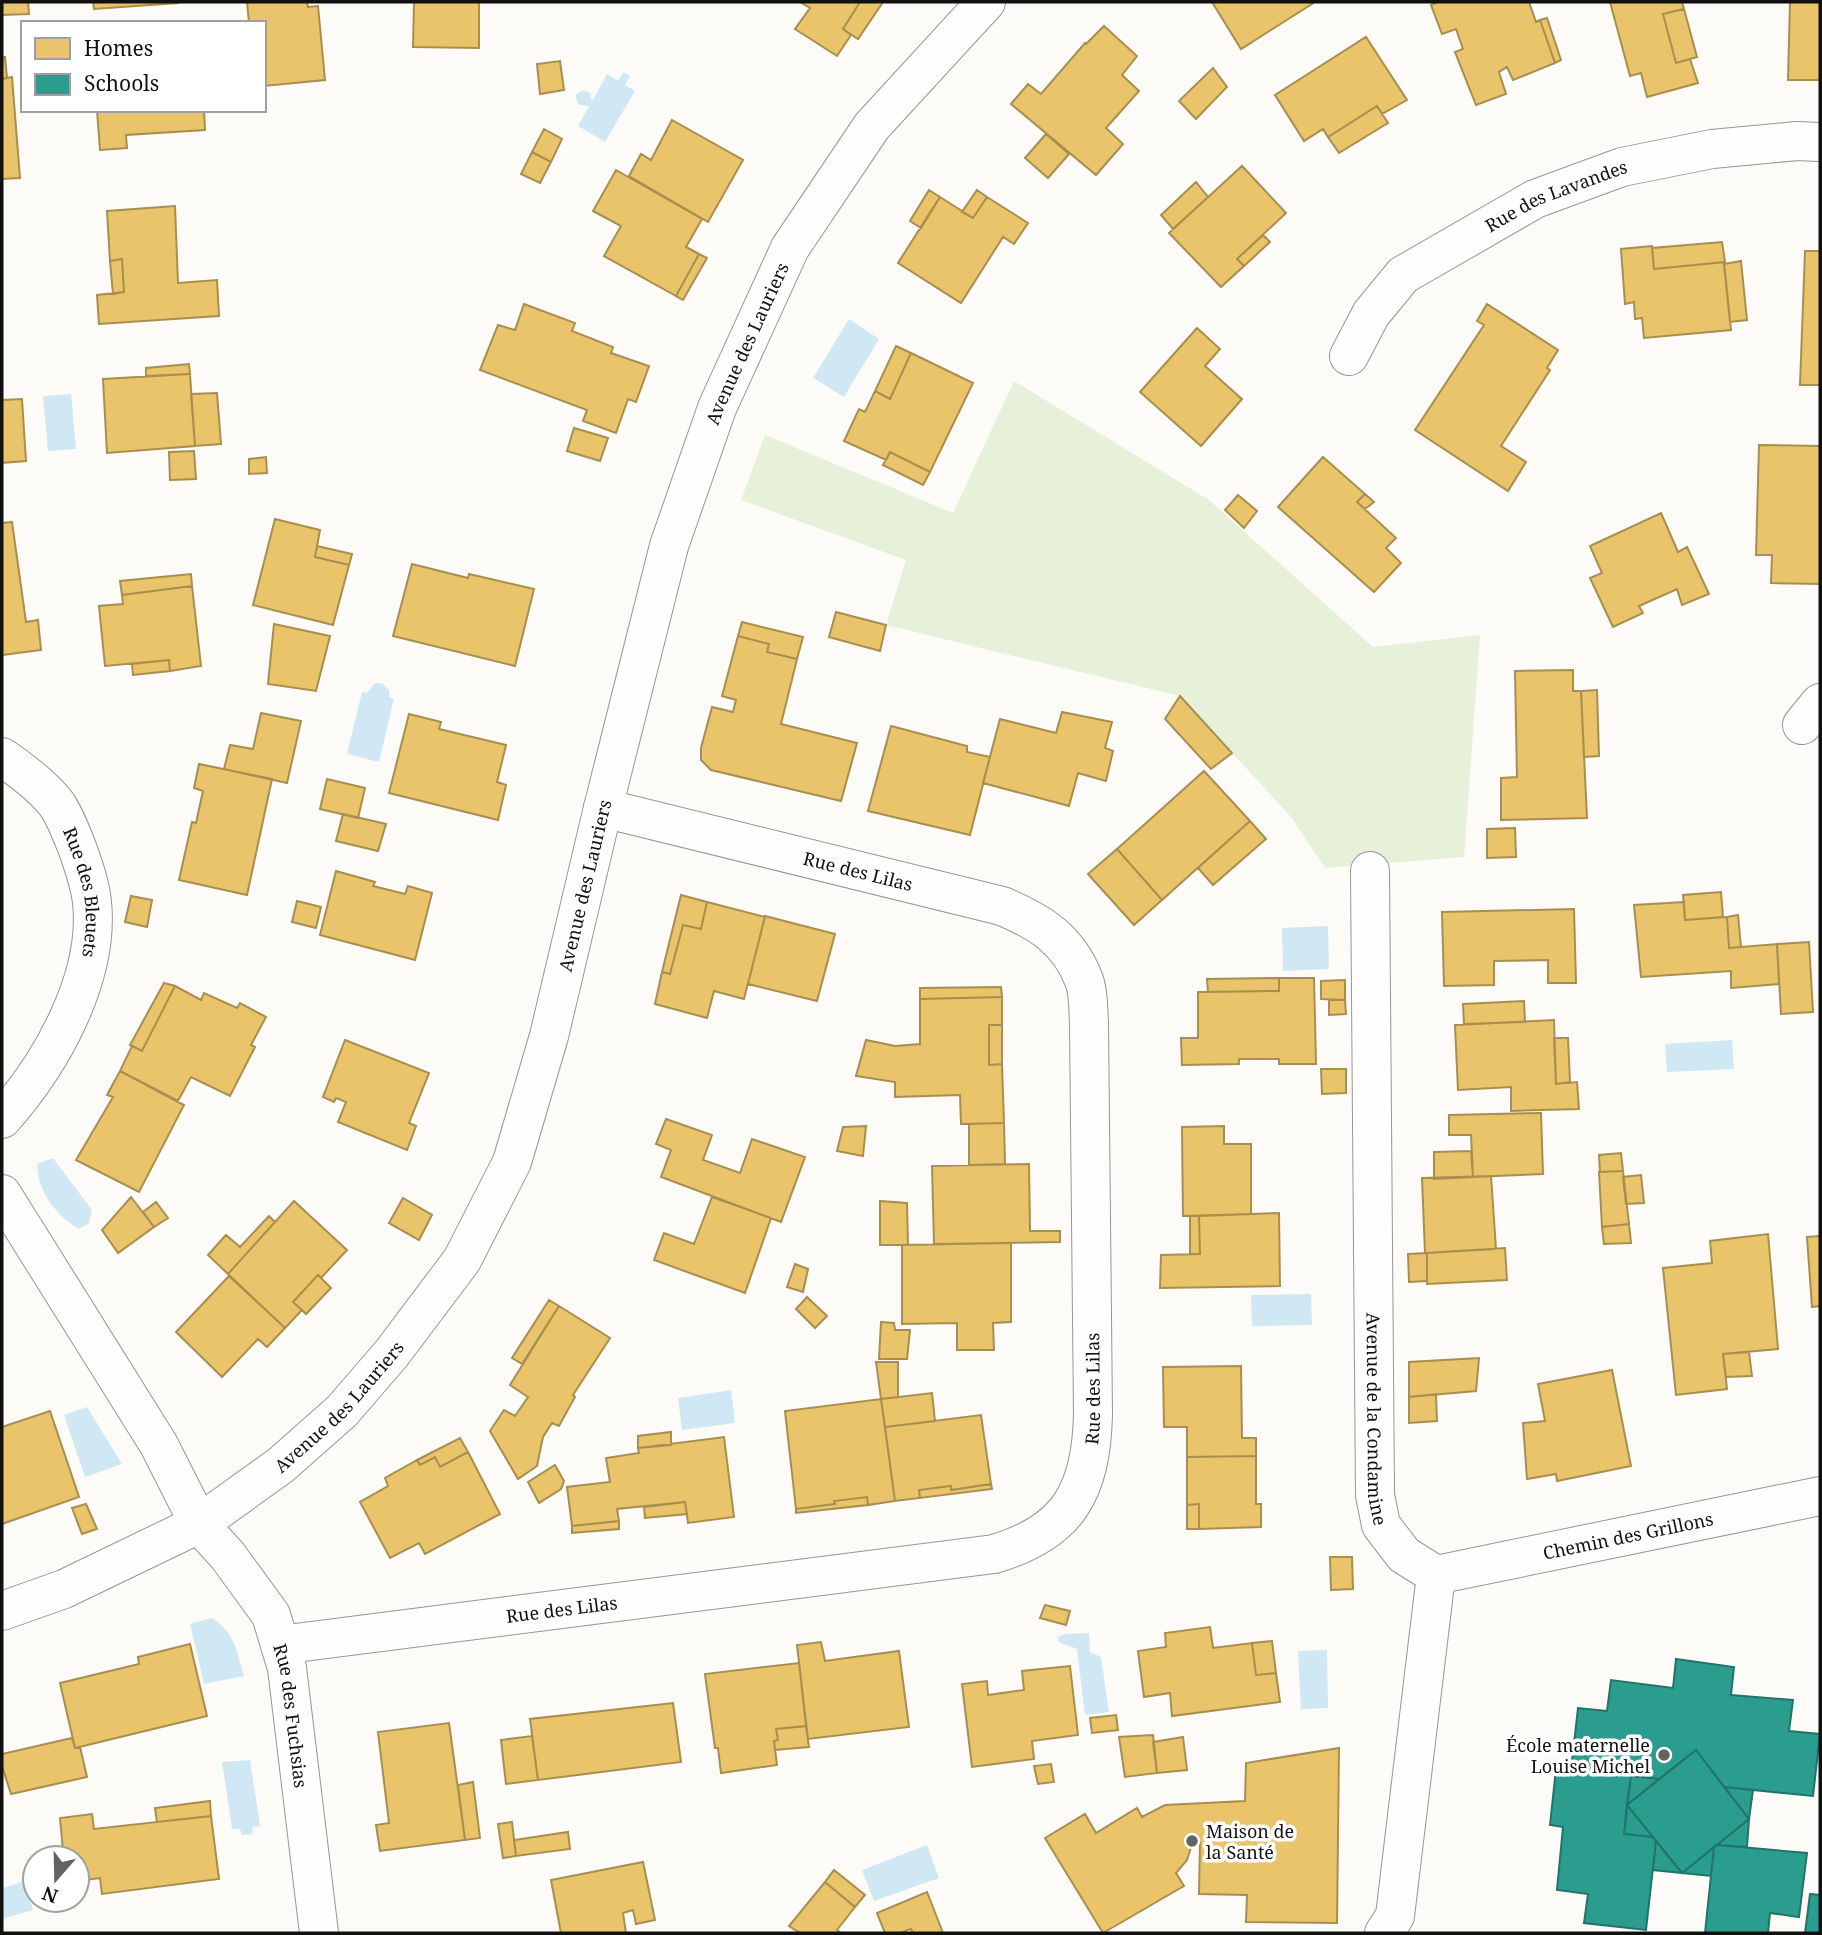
<svg xmlns="http://www.w3.org/2000/svg" width="1822" height="1935" font-family="'Noto Serif',serif">
	<style>
		.green { fill: #e7f0d9 }
		.water { fill: #d0e8f4 }
		.homes { fill: #e9c46a; stroke: #a88e4f; stroke-width: 2 }
		.schools { fill: #2a9d8f; stroke: #227369; stroke-width: 2 }
		.lines { fill: none; stroke-linecap: round; stroke-linejoin: round }
		.minor-casing { stroke: #979695; stroke-width: 40 }
		.minor { stroke: #fffefe; stroke-width: 38 }
		.poi-dot { fill: #636362; stroke: #fff; stroke-width: 2.5 }
		.labels { text-anchor: middle; dominant-baseline: central; stroke-width: 7; stroke-linejoin: round; paint-order: stroke }
		.street-label { font-size: 18px; fill: #111; stroke: #fff }
		.poi-label { font-size: 18px; fill: #111; stroke: #fff; text-anchor: end }
	</style>
	<rect width="100%" height="100%" fill="#fcfbf7"/>
	<path class="green" d="M1014,381L1209,500L1373,647L1480,635L1464,857L1325,868L1291,817L1180,696L886,625L906,560L741,500L765,435L953,513Z"/>
	<path class="water" d="M623,72L630,76L625,85L635,91L605,142L578,126L589,106L579,105L576,99V95C581,89 586,90 591,94L590,98L593,100L607,74L618,81Z
		M849,319L879,339L844,397L813,378Z
		M71,394L76,449L48,451L43,396Z
		M378,683L383,684L389,690V697L394,699L379,762L347,754L362,692L367,693L374,684Z
		M1328,926L1329,969L1283,971L1282,928Z
		M1732,1040L1734,1069L1667,1072L1665,1044Z
		M53,1158L92,1210L89,1223L79,1229C56,1216 37,1190 37,1164Z
		M1311,1294L1312,1325L1252,1326L1251,1295Z
		M731,1390L735,1423L682,1430L678,1398Z
		M87,1407L122,1464L85,1477L64,1415Z
		M212,1618C235,1633 237,1652 244,1676L204,1684L190,1624Z
		M1089,1633L1090,1652L1101,1657L1109,1712L1085,1715L1077,1649C1071,1646 1063,1645 1058,1641V1637L1064,1634Z
		M1327,1650L1328,1708L1301,1709L1298,1651Z
		M250,1760L260,1826L253,1827L252,1834L242,1835L240,1829H232L222,1762Z
		M927,1845L939,1878L874,1901L862,1870Z
		M25,1881L33,1910L2,1919V1888Z"/>
	<path class="homes" d="M2,2H28L29,14L2,15Z
		M93,2H178V3L94,9Z
		M247,2H307L308,7L318,6L325,80L264,86V23H249Z
		M414,2H479V48L413,47Z
		M800,2H860L843,29L851,35L837,56L795,29L810,8Z
		M860,2H883L858,39L843,29Z
		M1212,2H1315L1241,49Z
		M1438,2H1529L1536,22L1540,20L1555,63L1513,80L1507,67L1499,72L1506,94L1476,105L1455,52L1463,49L1456,29L1442,34L1431,5Z
		M1610,2H1682L1684,9L1663,14L1676,63L1690,59L1698,83L1647,97L1641,73L1630,76Z
		M1790,2H1820V80H1788Z
		M1684,9L1697,57L1676,63L1663,14Z
		M1547,18L1561,60L1555,63L1540,20Z
		M1104,26L1137,56L1122,75L1139,91L1106,128L1123,144L1096,175L1011,104L1028,84L1041,94L1085,43L1086,44Z
		M1366,37L1407,100L1382,114L1377,106L1328,137L1323,129L1304,141L1275,95Z
		M2,57H5L7,78L2,79Z
		M560,61L564,90L540,94L537,64Z
		M1213,68L1227,87L1196,119L1179,101Z
		M12,77L20,178L2,179V79Z
		M1377,106L1388,123L1339,153L1328,137Z
		M97,110H204L205,130L126,135L127,148L100,150Z
		M672,120L743,160L708,222L629,176L641,154L651,160Z
		M544,129L562,139L551,162L532,152Z
		M1046,134L1069,154L1048,178L1025,158Z
		M532,152L551,162L540,183L521,174Z
		M1242,166L1286,213L1237,259L1244,266L1221,287L1169,233Z
		M616,170L702,219L686,247L699,254L676,296L604,256L621,226L593,211Z
		M1196,182L1208,197L1173,229L1161,215Z
		M929,190L940,197L921,228L910,221Z
		M977,190L987,197L973,218L962,212Z
		M940,197L973,218L987,197L1028,223L1014,244L1003,237L961,303L898,263Z
		M175,206L178,283L217,280L219,316L99,324L97,295L124,292L122,259L110,261L107,211Z
		M1263,235L1270,242L1244,266L1237,259Z
		M1722,242L1725,262L1654,269L1652,248Z
		M1652,246L1654,269L1724,262L1731,330L1644,338L1642,318L1635,319L1634,302L1625,304L1621,249Z
		M1805,251H1820V385H1800Z
		M699,254L707,258L683,300L676,296Z
		M122,259L124,292L113,294L110,261Z
		M1741,261L1747,320L1730,322L1724,264Z
		M524,304L575,323L572,331L613,347L611,353L649,366L636,402L628,399L616,433L583,421L587,410L480,370L498,325L515,330Z
		M1487,304L1558,350L1547,368L1550,370L1501,446L1526,462L1508,491L1415,430L1484,325L1477,321Z
		M1197,328L1220,349L1205,366L1242,399L1201,446L1140,392Z
		M896,346L911,353L890,399L875,391Z
		M911,353L973,383L930,472L890,452L886,460L844,441L859,409L865,412L875,391L890,399Z
		M189,364L190,374L146,376V368Z
		M190,374L195,446L107,453L103,379Z
		M217,393L221,444L195,446L191,394Z
		M22,399L26,461L2,463V400Z
		M574,428L608,438L600,461L567,451Z
		M1759,445L1820,446V584L1771,583L1772,555H1756Z
		M194,451L196,479L170,480L169,452Z
		M890,452L930,472L923,485L883,465Z
		M266,457L267,473L249,474V459Z
		M1323,457L1365,494L1357,502L1396,538L1386,548L1401,563L1374,592L1278,507Z
		M1365,494L1374,502L1365,509L1357,502Z
		M1238,495L1257,511L1244,528L1225,510Z
		M1661,513L1678,552L1687,547L1709,594L1682,605L1677,589L1639,606L1643,613L1613,627L1590,578L1602,573L1590,546Z
		M275,519L320,530L315,557L349,565L333,625L253,605Z
		M12,522L26,622L38,620L41,650L2,655V523Z
		M317,546L352,554L349,565L315,557Z
		M412,564L468,578L469,574L534,589L515,666L393,636Z
		M191,574L192,586L122,595L120,581Z
		M192,586L201,666L170,671L169,660L105,666L99,606L123,604L122,595Z
		M836,612L886,625L880,651L829,637Z
		M742,622L803,637L797,659L767,652L769,644L738,636Z
		M274,624L330,636L316,691L268,684Z
		M738,636L769,644L767,652L797,659L781,724L857,743L841,801L711,770L701,760V748L712,707L733,712L736,700L722,696Z
		M169,660L170,671L133,675L132,664Z
		M1573,670V691H1581L1587,818L1501,820V778L1517,777L1515,671Z
		M1597,690L1599,756L1584,757L1581,691Z
		M1180,696L1232,753L1211,769L1165,719Z
		M1062,712L1112,722L1105,748L1113,751L1106,781L1078,773L1069,806L983,783L1000,719L1056,733Z
		M261,713L301,721L287,783L224,769L230,745L253,749Z
		M409,714L441,722L439,729L506,745L497,782L506,785L498,820L389,793Z
		M891,726L967,746V752L990,757L970,835L868,811Z
		M199,764L272,779L247,895L179,880L192,822L196,823L203,791L194,788Z
		M1204,771L1250,821L1162,900L1117,849Z
		M327,779L365,788L358,818L320,809Z
		M343,814L386,824L378,851L336,841Z
		M1250,821L1266,839L1213,885L1198,868Z
		M1515,828L1516,857L1487,858V829Z
		M1117,849L1162,900L1134,925L1088,874Z
		M336,871L375,882L373,886L405,894L408,886L432,893L415,960L320,935Z
		M1721,892L1723,917L1685,920L1683,895Z
		M681,895L707,902L701,929L683,925L670,974L662,972Z
		M131,896L152,900L147,927L125,922Z
		M297,901L321,907L316,928L292,922Z
		M707,902L765,917L744,999L714,991L707,1018L655,1004L662,972L670,974L683,925L701,929Z
		M1684,902L1685,920L1727,917L1729,948L1777,944L1779,984L1731,988V971L1641,977L1634,905Z
		M1574,909L1576,983H1548V960L1494,961V985L1444,986L1442,912Z
		M1738,915L1741,947L1729,948L1727,917Z
		M765,916L835,934L817,1001L748,984Z
		M1809,942L1813,1012L1781,1014L1777,944Z
		M1279,978H1314L1316,1064H1279V1059H1239V1064L1182,1065L1181,1038H1198V992L1279,991Z
		M1279,978V991L1208,992L1207,979Z
		M1345,980V1000L1321,999V981Z
		M164,983L175,986L142,1051L130,1045Z
		M175,986L201,1000L204,993L237,1008L240,1003L266,1017L251,1045L255,1047L230,1096L191,1077L178,1101L120,1071L132,1046L142,1051Z
		M1001,987L1002,997L920,999V988Z
		M1002,997V1025H989V1065L1002,1064L1004,1123L961,1124L960,1095L895,1097V1082L856,1076L866,1040L895,1046L920,1044V999Z
		M1329,1000H1345L1346,1014L1329,1015Z
		M1524,1001L1525,1022L1464,1024L1463,1004Z
		M1554,1020L1556,1084L1577,1082L1579,1109L1511,1111V1087L1458,1090L1455,1025Z
		M989,1025H1002V1064L989,1065Z
		M1554,1038H1568L1570,1082L1556,1084Z
		M345,1040L429,1073L409,1123L416,1126L407,1150L338,1122L346,1102L336,1098L334,1102L323,1097Z
		M1321,1069H1346V1093L1322,1094Z
		M120,1071L184,1105L139,1192L76,1160L113,1097L107,1095Z
		M1541,1113L1543,1174L1473,1177L1471,1135H1449V1115Z
		M666,1119L712,1135L703,1160L740,1173L752,1139L805,1157L781,1222L661,1177L671,1150L656,1144Z
		M1004,1123L1005,1164L969,1165V1124Z
		M866,1126L863,1156L837,1151L843,1127Z
		M1224,1126V1144H1251V1214L1183,1216L1182,1127Z
		M1471,1151L1473,1177L1434,1179V1152Z
		M1621,1153L1623,1171L1600,1172L1599,1155Z
		M1029,1164L1030,1231H1060V1242L934,1244L932,1166Z
		M1623,1171L1629,1224L1602,1227L1599,1172Z
		M1641,1175L1644,1203L1626,1204L1623,1177Z
		M1491,1176L1496,1249L1425,1253L1422,1178Z
		M131,1197L154,1227L118,1253L102,1230Z
		M712,1197L771,1218L745,1293L654,1260L664,1233L694,1244Z
		M403,1198L432,1215L419,1240L389,1223Z
		M294,1201L347,1250L321,1278L318,1275L293,1302L302,1310L285,1328L228,1274Z
		M880,1201L907,1203L908,1245H880Z
		M156,1202L168,1218L154,1227L143,1212Z
		M1279,1213L1280,1286L1160,1288L1161,1255L1200,1254L1199,1216Z
		M269,1216L275,1222L228,1274L208,1255L226,1235L240,1247Z
		M1190,1216H1199L1200,1254H1190Z
		M1629,1224L1631,1243L1604,1244L1602,1227Z
		M1768,1234L1778,1349L1723,1354L1727,1389L1676,1395L1663,1268L1712,1263L1710,1241Z
		M1820,1236V1306L1812,1307L1807,1237Z
		M1011,1243V1322L993,1323L994,1350H957V1323L902,1324V1245Z
		M1505,1248L1507,1280L1427,1284V1253Z
		M1427,1253V1281L1409,1282L1408,1254Z
		M795,1264L808,1269L803,1292L787,1287Z
		M318,1275L331,1288L306,1314L293,1302Z
		M229,1276L285,1328L267,1347L258,1339L222,1377L176,1332Z
		M807,1297L827,1316L815,1328L796,1309Z
		M549,1300L559,1306L522,1364L512,1358Z
		M559,1306L610,1338L573,1395L575,1397L559,1426L552,1423L543,1437L537,1466L518,1479L490,1431L504,1410L515,1416L528,1397L510,1385Z
		M881,1322L894,1323L895,1330H910L907,1359H879Z
		M1749,1352L1752,1376L1726,1377L1723,1354Z
		M1479,1358L1476,1391L1409,1397V1362Z
		M876,1362H898V1397L881,1399Z
		M1241,1366L1242,1438H1256V1456L1187,1457V1427H1164L1163,1367Z
		M1612,1370L1631,1466L1557,1481L1556,1474L1527,1479L1523,1423L1545,1421L1538,1384Z
		M932,1393L935,1421L885,1427L881,1399Z
		M1436,1394L1437,1421L1409,1423V1397Z
		M881,1399L895,1501L868,1505L867,1497L834,1501L835,1504L796,1509L785,1411Z
		M50,1411L79,1497L2,1524V1427Z
		M981,1415L991,1484L951,1490V1486L919,1490L920,1498L895,1501L885,1427Z
		M671,1432V1445L638,1448V1436Z
		M724,1437L734,1517L688,1523L685,1502L617,1509L619,1521L572,1526L567,1487L610,1482L606,1458L639,1453L638,1448Z
		M460,1438L468,1452L440,1467L435,1457L420,1465L417,1460Z
		M468,1452L500,1514L425,1554L419,1543L390,1558L360,1502L388,1486L385,1478L417,1460L420,1465L435,1457L440,1467Z
		M1256,1456V1504H1261V1527L1199,1529V1504L1187,1505V1457Z
		M555,1465L564,1481L561,1489L539,1503L528,1482Z
		M991,1484L992,1489L920,1498L919,1490L951,1486V1490Z
		M867,1497L868,1505L796,1513V1509L835,1504L834,1501Z
		M685,1502L687,1514L645,1518L644,1507Z
		M86,1504L97,1529L82,1534L72,1508Z
		M1199,1504V1529H1187V1505Z
		M619,1521V1529L572,1533V1526Z
		M1330,1557H1352L1353,1589L1331,1590Z
		M1045,1605L1070,1611L1066,1625L1040,1618Z
		M1210,1627L1213,1648L1252,1643L1256,1675L1276,1673L1280,1702L1172,1716L1170,1693L1144,1697L1138,1651L1166,1647L1165,1633Z
		M1272,1641L1276,1673L1256,1675L1252,1643Z
		M821,1642L825,1661L899,1651L909,1727L808,1739L797,1645Z
		M190,1644L207,1716L75,1748L60,1683L139,1664L138,1657Z
		M799,1663L806,1726L776,1729L778,1740L774,1741L777,1765L721,1773L718,1748H715L705,1674Z
		M1070,1666L1078,1735L1032,1741L1034,1759L972,1767L962,1684L987,1681L988,1695L1024,1690L1022,1671Z
		M673,1703L681,1762L538,1780L530,1719Z
		M1116,1715L1118,1730L1092,1733L1090,1718Z
		M449,1723L465,1840L380,1851L376,1825L389,1823L378,1732Z
		M806,1726L809,1747L775,1750L774,1741L778,1740L776,1729Z
		M1153,1735L1157,1773L1125,1777L1119,1737Z
		M532,1736L538,1780L506,1784L501,1740Z
		M1183,1737L1187,1770L1157,1773L1153,1742Z
		M72,1738L75,1748L80,1747L87,1777L11,1794L2,1766V1754Z
		M1339,1748L1337,1923L1246,1922L1247,1895L1199,1894L1200,1843L1192,1844L1187,1860L1176,1873L1184,1886L1103,1933L1045,1838L1085,1814L1096,1833L1137,1808L1142,1817L1165,1805L1245,1801L1246,1763Z
		M1051,1764L1054,1782L1038,1784L1034,1766Z
		M473,1782L480,1838L465,1840L458,1785Z
		M210,1801L211,1816L157,1822L155,1808Z
		M92,1814L94,1829L211,1816L219,1879L102,1894L100,1878L77,1881V1858H72L71,1850H63L60,1818Z
		M512,1822L516,1856L503,1858L498,1824Z
		M568,1832L570,1849L516,1856L514,1840Z
		M643,1862L655,1920L636,1924L633,1910L623,1913L626,1933H561L551,1880Z
		M834,1870L865,1895L855,1907L825,1882Z
		M825,1882L855,1907L837,1930L841,1933H800L789,1926Z
		M927,1892L943,1933H913L911,1929L900,1933H885L877,1913Z"/>
	<path class="schools" d="M1676,1659L1734,1667L1731,1695L1793,1700L1789,1731L1820,1734L1813,1796L1724,1787L1696,1750L1659,1779L1631,1776L1624,1834L1653,1837L1656,1841L1646,1930L1584,1923L1588,1894L1557,1890L1563,1827L1550,1825L1556,1769L1571,1770L1578,1708L1607,1711L1611,1680L1673,1688Z
		M1696,1750L1749,1819L1682,1873L1627,1805Z
		M1631,1776L1659,1779L1627,1805Z
		M1724,1787L1753,1790L1749,1819Z
		M1627,1805L1653,1837L1624,1834Z
		M1749,1819L1747,1847L1717,1845Z
		M1656,1841L1682,1873L1653,1870Z
		M1717,1845L1807,1853L1799,1917L1770,1913L1768,1933H1705L1714,1847Z
		M1714,1847L1711,1876L1682,1873Z
		M1810,1894L1820,1895V1933H1805Z"/>
	<g class="lines">
		<defs>
			<g id="minor">
				<path id="s1" d="M1349,356L1371,314L1403,275L1535,199L1622,167L1712,149L1797,141L1820,142"/>
				<path d="M1802,725L1820,703"/>
				<path id="s2" d="M2,757C21,770 40,784 55,802C65,815 72,835 78,850C84,867 90,884 92,902C100,978 51,1064 2,1119"/>
				<path id="s3" d="M1370,871L1375,1495L1381,1525L1404,1555L1436,1575L1395,1916L1384,1933"/>
				<path id="s4" d="M2,1194L159,1445L199,1524L228,1556L271,1615L287,1668L319,1933"/>
				<path id="s5" d="M1436,1575L1820,1496"/>
				<path id="s6" d="M2,1611L64,1589L199,1524L281,1465L342,1411L392,1353L462,1260L512,1162L549,1036L603,808L669,546L717,408L790,248L872,126L986,2"/>
				<path id="s7" d="M280,1645L994,1554C1069,1532 1091,1491 1093,1415L1089,1023C1088,1009 1089,993 1084,980C1068,939 1040,922 1002,906L603,808"/>
			</g>
		</defs>
		<use href="#minor" class="minor-casing"/>
		<use href="#minor" class="minor"/>
	</g>
	<g class="poi-dot">
		<circle cx="1664" cy="1755" r="7"/>
		<circle cx="1192" cy="1841" r="7"/>
	</g>
	<g class="labels">
		<g class="street-label">
			<text stroke="none"><textPath href="#s1" startOffset="271">Rue des Lavandes</textPath></text>
			<text stroke="none"><textPath href="#s6" startOffset="1554">Avenue des Lauriers</textPath></text>
			<text transform="translate(858 871) rotate(14)">Rue des Lilas</text>
			<text stroke="none"><textPath href="#s6" startOffset="987">Avenue des Lauriers</textPath></text>
			<text stroke="none"><textPath href="#s2" startOffset="166">Rue des Bleuets</textPath></text>
			<text stroke="none"><textPath href="#s7" startOffset="933">Rue des Lilas</textPath></text>
			<text stroke="none"><textPath href="#s6" startOffset="399">Avenue des Lauriers</textPath></text>
			<text stroke="none"><textPath href="#s3" startOffset="548">Avenue de la Condamine</textPath></text>
			<text stroke="none"><textPath href="#s5" startOffset="196">Chemin des Grillons</textPath></text>
			<text stroke="none"><textPath href="#s7" startOffset="284">Rue des Lilas</textPath></text>
			<text stroke="none"><textPath href="#s4" startOffset="604">Rue des Fuchsias</textPath></text>
		</g>
		<g class="poi-label">
			<text x="1650" y="1745">École maternelle<tspan x="1650" dy="21">Louise Michel</tspan></text>
			<text x="1206" y="1831" text-anchor="start">Maison de<tspan x="1206" dy="21">la Santé</tspan></text>
		</g>
	</g>
	<rect width="1822" height="1935" fill="none" stroke="#111111" stroke-width="7"/>
	<rect x="21" y="21" width="245" height="91" fill="#ffffff" stroke="#a0a0a0" stroke-width="2"/>
	<rect x="35" y="38" width="35" height="21" fill="#e9c46a" stroke="#a0a0a0" stroke-width="2"/>
	<text x="84" y="56" font-size="21" fill="#111111">Homes</text>
	<rect x="35" y="74" width="35" height="21" fill="#2a9d8f" stroke="#a0a0a0" stroke-width="2"/>
	<text x="84" y="91" font-size="21" fill="#111111">Schools</text>
	<g transform="translate(56 1879) rotate(200)"><circle r="33" fill="#ffffff" stroke="#a0a0a0" stroke-width="2"/>
	<path d="M0-5L12 26L0 18L-12 26Z" fill="#636362"/>
	<text y="-10" font-size="19" font-weight="bold" text-anchor="middle" fill="#111111">N</text>
	</g>
</svg>
